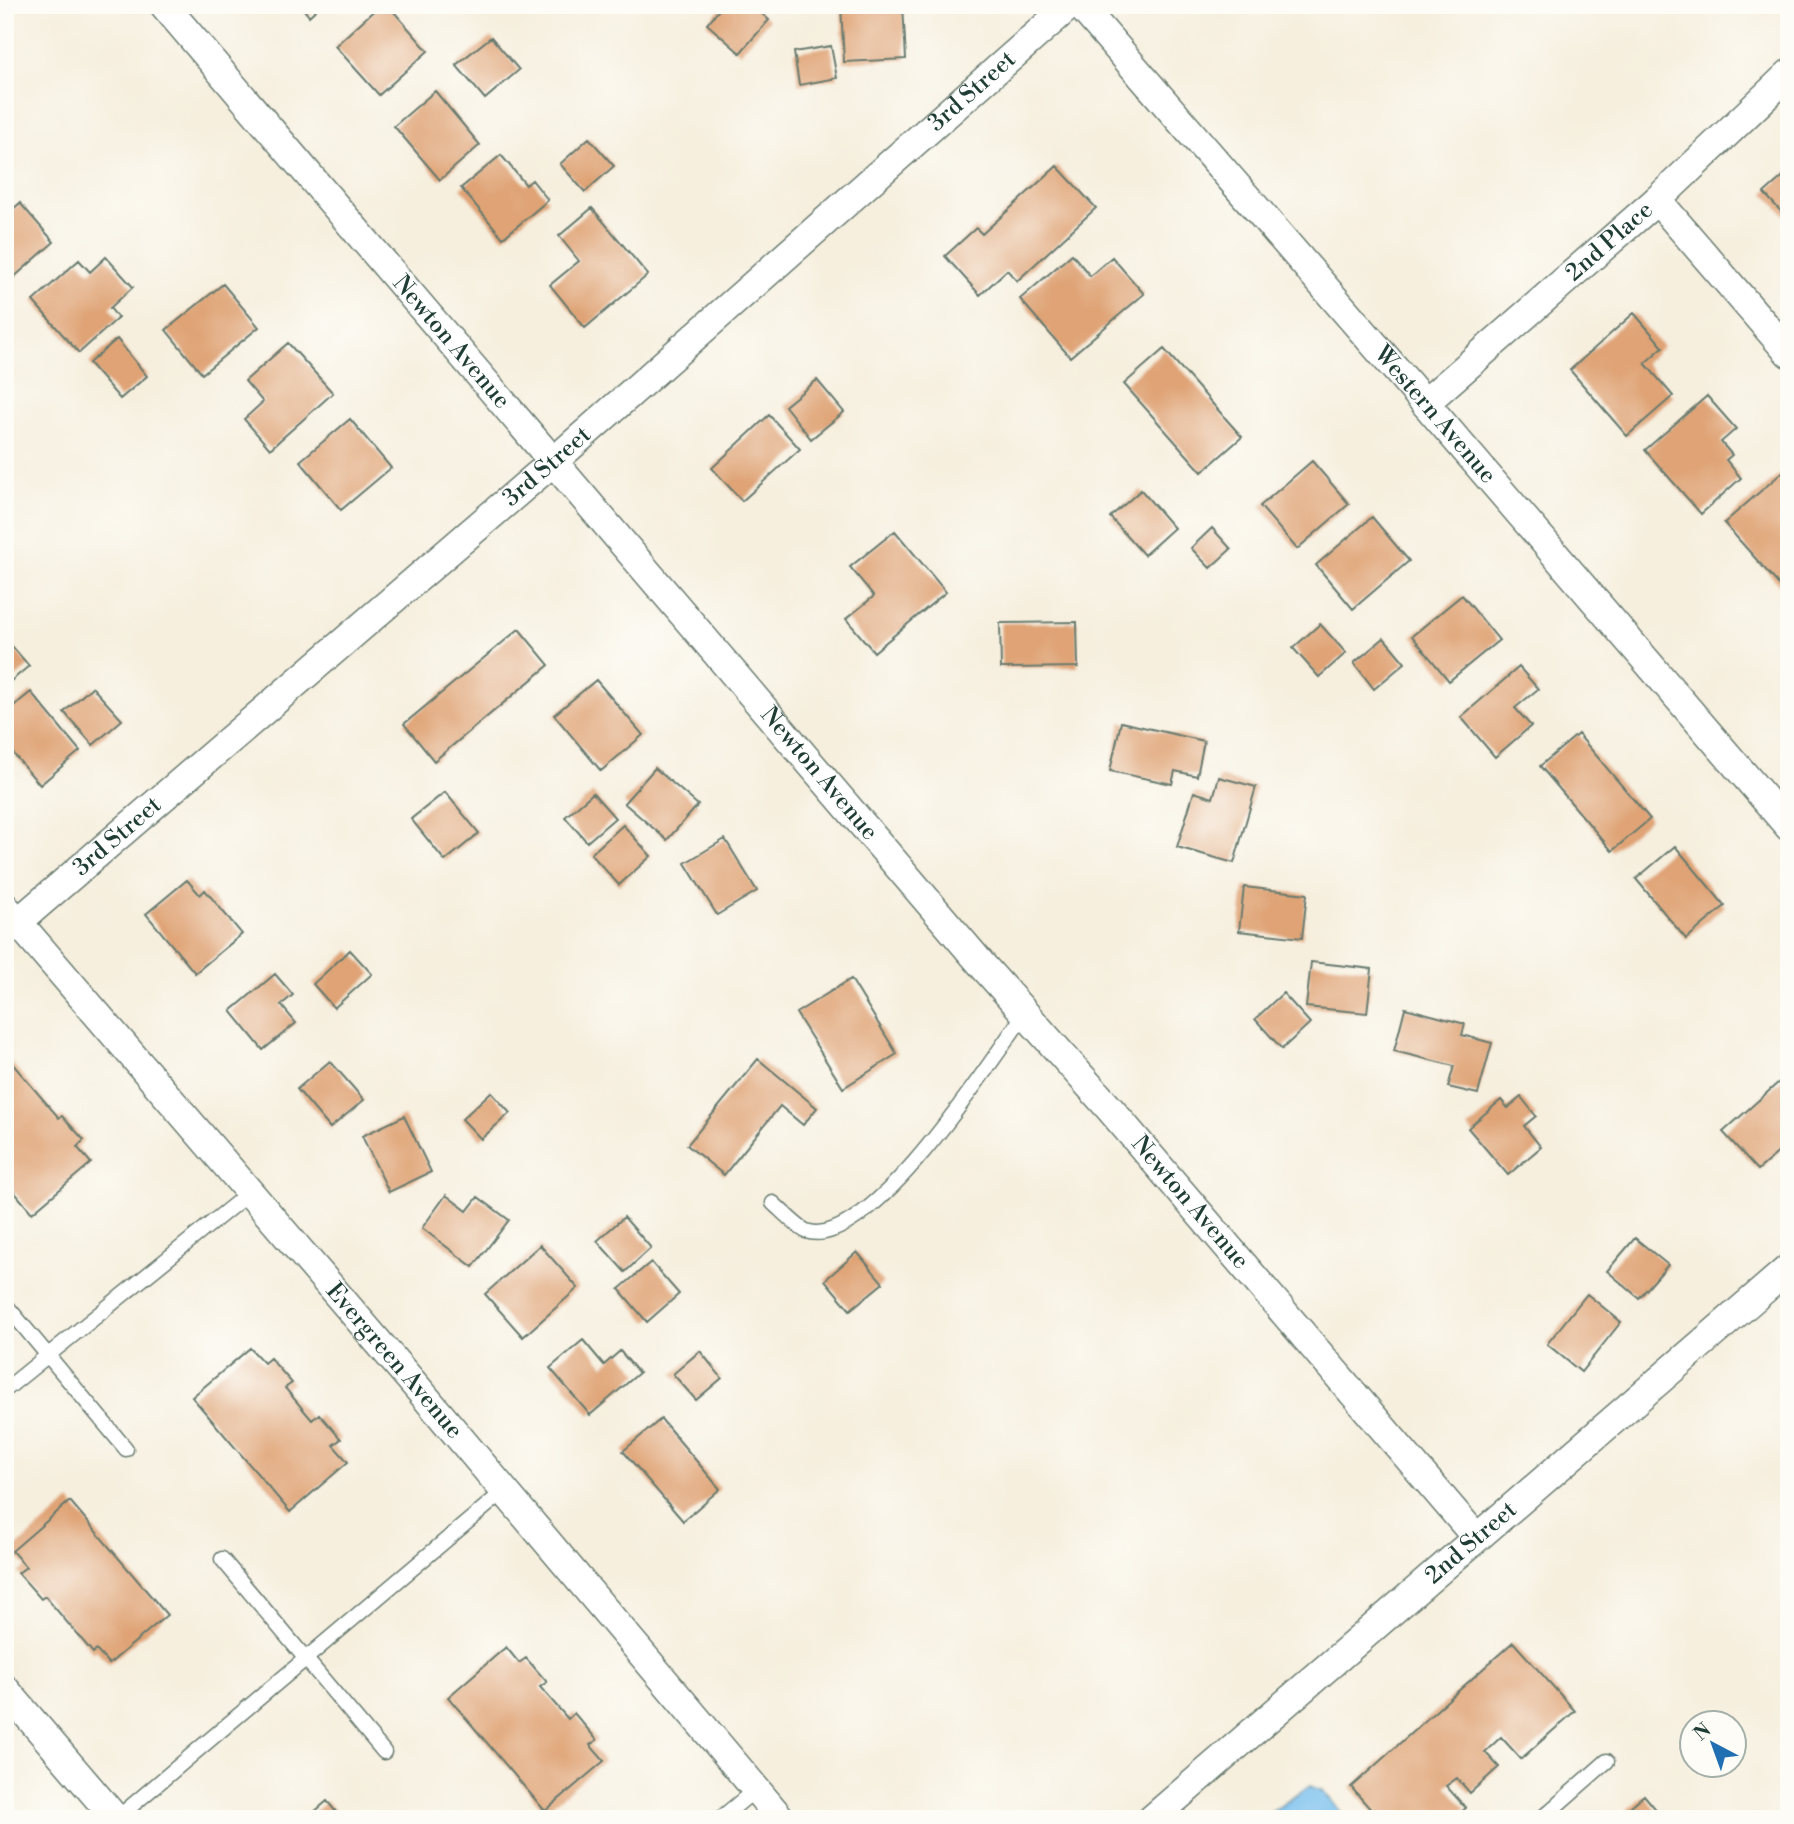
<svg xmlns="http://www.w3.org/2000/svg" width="1794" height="1824" font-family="'Libre Bodoni',serif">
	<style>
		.water { fill: #75bded; stroke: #4a7d90; stroke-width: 2 }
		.building { fill: #dfa374 }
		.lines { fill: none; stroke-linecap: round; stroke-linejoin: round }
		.lane-casing { stroke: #6a7b70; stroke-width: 17 }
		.street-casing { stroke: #6a7b70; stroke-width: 31 }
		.lane { stroke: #fff; stroke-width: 14 }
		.street { stroke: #fff; stroke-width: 28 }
		.labels { text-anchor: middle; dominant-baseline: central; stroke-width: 5; stroke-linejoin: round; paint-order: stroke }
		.street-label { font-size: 24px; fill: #1f3d34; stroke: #fdfcf7 }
	</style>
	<rect width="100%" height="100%" fill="#fdfcf7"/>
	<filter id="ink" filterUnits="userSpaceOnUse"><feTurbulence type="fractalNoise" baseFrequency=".0143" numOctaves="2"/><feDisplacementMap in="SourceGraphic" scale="14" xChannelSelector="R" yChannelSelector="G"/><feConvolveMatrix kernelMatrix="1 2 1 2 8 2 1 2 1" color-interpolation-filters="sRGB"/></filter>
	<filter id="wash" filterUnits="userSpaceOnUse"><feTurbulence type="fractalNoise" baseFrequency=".00686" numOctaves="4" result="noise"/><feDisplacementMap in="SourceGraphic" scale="28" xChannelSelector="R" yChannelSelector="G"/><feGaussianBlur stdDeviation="1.57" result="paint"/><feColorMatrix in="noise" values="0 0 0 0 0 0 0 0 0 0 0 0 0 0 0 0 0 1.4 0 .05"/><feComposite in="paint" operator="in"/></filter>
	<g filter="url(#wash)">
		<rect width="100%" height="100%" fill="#f6efde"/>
		<path class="water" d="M1309,1786L1323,1791L1347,1819H1262Z"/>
		<g id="blocks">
			<path class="building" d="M300,5H321L309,16Z
				M380,5H388L428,51L379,95L335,46Z
				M723,5H752L769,20L740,53L707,24Z
				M841,5H903L906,59L844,62Z
				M491,37L519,70L485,99L456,65Z
				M831,46L837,78L799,85L794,52Z
				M435,91L480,145L440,180L394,126Z
				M589,138L614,166L585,192L560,164Z
				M501,155L526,185L532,180L548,200L503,238L461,188Z
				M1057,166L1096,208L1017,281L1007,270L980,295L945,256L976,228L982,234Z
				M1789,171V220L1764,193Z
				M20,203L54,242L13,278L5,269V216Z
				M592,208L648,275L585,328L550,285L579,261L559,236Z
				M1072,254L1090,276L1112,257L1144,294L1070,357L1020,299Z
				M106,257L133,287L110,308L118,318L79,353L33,301L79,260L90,272Z
				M223,284L259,327L202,374L166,330Z
				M1634,313L1663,347L1645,363L1673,396L1627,436L1570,370Z
				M117,339L147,376L120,399L89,363Z
				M288,343L333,393L270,449L244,419L263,402L245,381Z
				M1164,349L1242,437L1202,472L1124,384Z
				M817,380L844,412L811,439L785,406Z
				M1707,396L1736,429L1721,442L1732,455L1726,460L1741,478L1701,514L1645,450Z
				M769,415L800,449L742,501L712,468Z
				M350,419L391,468L341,510L300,461Z
				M1312,461L1349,504L1297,549L1260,506Z
				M1786,469L1789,472V578L1780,586L1724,523Z
				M1141,490L1174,528L1144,555L1110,517Z
				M1372,517L1409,561L1353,609L1316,565Z
				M1212,528L1231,549L1210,568L1191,548Z
				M895,531L946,592L874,652L846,619L874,596L850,567Z
				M1462,595L1499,640L1449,681L1412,636Z
				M1077,622L1078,667L1001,668L1000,623Z
				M1320,624L1346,653L1319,677L1293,648Z
				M519,629L549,665L434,761L404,724Z
				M5,638L29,666L5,686Z
				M1384,638L1405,663L1374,689L1354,663Z
				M1519,667L1538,689L1515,708L1531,726L1495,757L1461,717Z
				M596,680L643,735L601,771L554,715Z
				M92,687L122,720L93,745L64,712Z
				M31,692L80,751L40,785L5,744V713Z
				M1121,722L1204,741L1197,776L1175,771L1172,784L1110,771Z
				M1578,734L1650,819L1612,851L1540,766Z
				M655,768L698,805L667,840L624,803Z
				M1219,777L1256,787L1234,863L1177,847L1194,792L1213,798Z
				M445,792L479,833L445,861L411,819Z
				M593,793L615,818L587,842L565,817Z
				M623,825L651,856L619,885L591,854Z
				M725,839L757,891L717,915L685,863Z
				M1675,846L1725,906L1686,939L1636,879Z
				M187,880L200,895L205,890L242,934L195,973L146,914Z
				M1244,887L1307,894L1302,938L1239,931Z
				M350,950L372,974L334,1008L313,984Z
				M1311,962L1372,969L1367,1013L1306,1007Z
				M275,974L293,995L281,1005L296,1023L263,1050L231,1011Z
				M851,979L897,1054L843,1088L796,1013Z
				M1283,993L1310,1023L1282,1049L1255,1019Z
				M1405,1008L1465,1024L1462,1035L1492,1043L1478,1094L1448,1087L1454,1066L1394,1051Z
				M758,1059L817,1108L803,1125L780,1106L724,1175L687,1145Z
				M10,1061L59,1118L62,1116L84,1140L77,1147L91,1163L32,1213L5,1181V1064Z
				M330,1061L364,1100L330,1128L297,1089Z
				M1789,1073V1143L1758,1170L1723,1132Z
				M491,1092L510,1113L481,1139L462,1119Z
				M1521,1097L1536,1116L1524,1126L1541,1147L1508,1175L1468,1128L1501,1100L1508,1108Z
				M404,1116L431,1172L389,1192L362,1136Z
				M446,1195L467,1211L478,1197L509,1220L473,1267L422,1228Z
				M624,1217L651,1248L625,1272L597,1241Z
				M1635,1238L1668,1265L1639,1298L1607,1271Z
				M540,1245L578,1288L523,1337L485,1294Z
				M857,1252L883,1283L850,1310L825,1280Z
				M651,1262L679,1294L647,1322L619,1289Z
				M1587,1294L1621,1322L1581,1372L1547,1344Z
				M583,1340L604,1365L620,1351L639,1373L590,1415L550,1368Z
				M250,1348L264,1363L270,1358L292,1383L285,1388L312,1420L319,1414L341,1439L333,1445L348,1462L290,1512L192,1397Z
				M700,1351L722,1378L696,1400L673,1374Z
				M661,1419L720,1489L683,1521L623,1451Z
				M70,1501L167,1615L109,1664L96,1650L93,1653L45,1596L41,1599L18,1573L26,1567L12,1551Z
				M1513,1642L1575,1711L1521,1759L1501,1737L1485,1752L1499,1767L1470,1793L1457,1778L1446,1786L1466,1808L1453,1819H1379L1351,1787Z
				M506,1647L519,1663L526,1658L547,1682L540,1687L568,1719L574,1713L597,1740L590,1745L604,1761L545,1811L448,1697Z
				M1644,1795L1664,1819H1616Z
				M327,1801L342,1819H306Z"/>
		</g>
	</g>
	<g filter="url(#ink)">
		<use href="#blocks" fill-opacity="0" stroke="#6a7b70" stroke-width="2"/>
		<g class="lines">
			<defs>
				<path id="lane" d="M773,1203C781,1210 797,1227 806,1231C868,1254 994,1057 1025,1013
					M5,1304L126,1449
					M5,1390L250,1192
					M222,1559L384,1752
					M116,1819L504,1491
					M720,1819L756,1789
					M1541,1819L1607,1761"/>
				<g id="street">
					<path id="s1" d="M164,5L983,966L1110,1109L1476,1537"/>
					<path id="s2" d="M1080,5L1425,403L1789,827"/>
					<path d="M1657,200L1789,353"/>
					<path id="s3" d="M1425,403L1657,200L1789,74"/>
					<path id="s4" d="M5,907L421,1392L781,1819"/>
					<path id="s5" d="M18,922L554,461L1070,5"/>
					<path d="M5,1689L116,1819"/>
					<path id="s6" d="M1152,1819L1789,1268"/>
				</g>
			</defs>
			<use href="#lane" class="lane-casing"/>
			<use href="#street" class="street-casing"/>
			<use href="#lane" class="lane"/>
			<use href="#street" class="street"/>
		</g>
	</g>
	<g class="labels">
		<g class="street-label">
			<text stroke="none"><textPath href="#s5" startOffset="1265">3rd Street</textPath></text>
			<text stroke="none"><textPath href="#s3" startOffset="245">2nd Place</textPath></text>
			<text stroke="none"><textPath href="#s1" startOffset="443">Newton Avenue</textPath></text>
			<text stroke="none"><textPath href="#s2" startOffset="542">Western Avenue</textPath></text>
			<text stroke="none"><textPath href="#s5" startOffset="698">3rd Street</textPath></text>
			<text stroke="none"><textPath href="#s1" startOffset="1010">Newton Avenue</textPath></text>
			<text stroke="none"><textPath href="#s5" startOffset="131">3rd Street</textPath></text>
			<text stroke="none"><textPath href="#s1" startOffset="1577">Newton Avenue</textPath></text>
			<text stroke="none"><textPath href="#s4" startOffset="598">Evergreen Avenue</textPath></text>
			<text stroke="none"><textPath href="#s6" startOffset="422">2nd Street</textPath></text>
		</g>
	</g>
	<rect width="1794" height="1824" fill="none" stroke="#fdfcf7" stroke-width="28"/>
	<g transform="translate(1713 1744) rotate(319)"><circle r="33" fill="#fdfcf7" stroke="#a4b0a9" stroke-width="2"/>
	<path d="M0-5L12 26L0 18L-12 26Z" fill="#1f6fb2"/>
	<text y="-10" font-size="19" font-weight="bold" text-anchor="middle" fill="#1f3d34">N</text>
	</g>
</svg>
